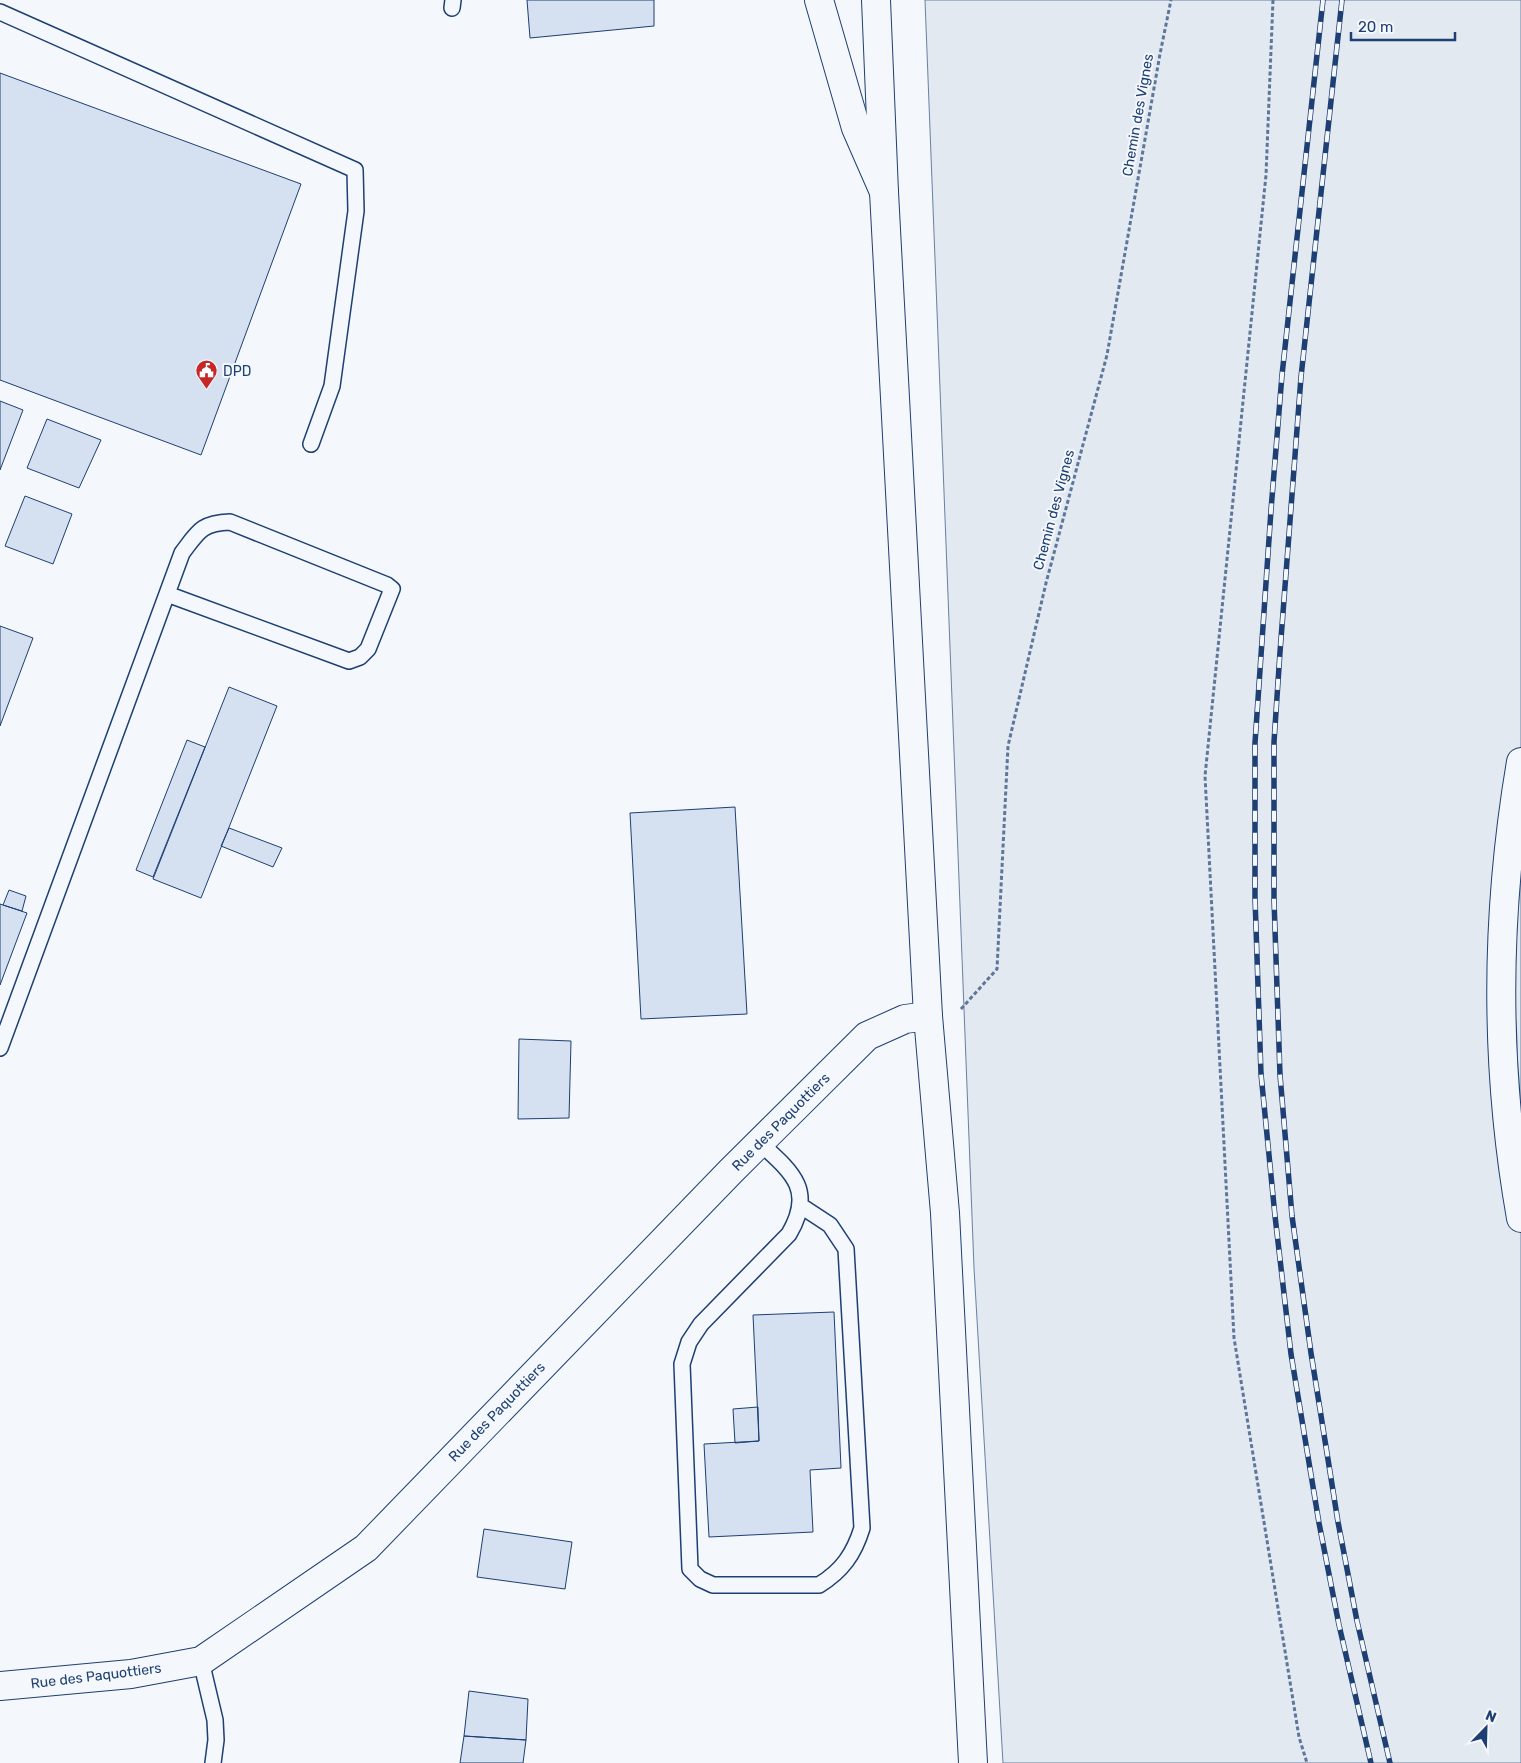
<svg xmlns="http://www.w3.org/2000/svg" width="1521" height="1763" font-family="Rubik,sans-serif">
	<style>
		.green { fill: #e3e9f0; stroke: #687fa3 }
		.building { fill: #d5e0f0; stroke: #1d3f73 }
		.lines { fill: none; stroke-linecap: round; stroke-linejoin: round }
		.lane-casing { stroke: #1d3f73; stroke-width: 18 }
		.street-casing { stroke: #1d3f73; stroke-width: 30 }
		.primary-casing { stroke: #1d3f73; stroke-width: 30 }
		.path { stroke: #5e769c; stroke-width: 3; stroke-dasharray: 4 2.5; stroke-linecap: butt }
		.lane { stroke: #f4f7fb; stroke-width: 15 }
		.street { stroke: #f4f7fb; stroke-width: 28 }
		.primary { stroke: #f4f7fb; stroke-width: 28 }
		.rail-casing { stroke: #1d3f73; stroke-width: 5.5 }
		.rail { stroke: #f4f7fb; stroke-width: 4; stroke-dasharray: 11; stroke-linecap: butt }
		.labels { text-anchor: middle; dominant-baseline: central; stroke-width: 4; stroke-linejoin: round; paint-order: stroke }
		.street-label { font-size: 14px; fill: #1d3f73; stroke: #f4f7fb }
		.poi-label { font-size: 14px; fill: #1d3f73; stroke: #f4f7fb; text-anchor: start }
	</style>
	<rect width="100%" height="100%" fill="#f4f7fb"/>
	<path class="green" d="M925,0H1521V1763H1003L974,1268Z"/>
	<path class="building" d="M527,0H654V26L530,38Z
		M0,73L301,184L201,455L0,380Z
		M0,401L23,410L0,470Z
		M47,419L101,440L79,488L27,468Z
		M25,496L72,514L53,564L5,546Z
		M0,626L33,638L0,726Z
		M229,687L277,706L201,898L153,879Z
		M187,740L205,747L153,877L136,870Z
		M735,807L747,1014L641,1019L630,813Z
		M229,828L282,848L273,867L221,846Z
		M9,890L26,896L22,911L3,905Z
		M0,904L27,913L0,985Z
		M519,1039L571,1041L569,1118L518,1119Z
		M834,1312L841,1468L810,1470L813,1532L709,1537L704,1444L759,1441L753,1315Z
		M758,1407L759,1441L735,1443L733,1409Z
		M484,1529L572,1542L565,1589L477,1577Z
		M469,1691L528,1699L526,1740L464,1736Z
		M464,1736L526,1740L523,1763H460Z"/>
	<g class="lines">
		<defs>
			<path id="lane" d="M452,8L453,0
				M0,12L355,170L356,211L332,386L311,444
				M0,1048L182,553C198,532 201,523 230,522L387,585L392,589L368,649L360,657L349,661L167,594
				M760,1143C792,1172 815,1190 789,1234L701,1324L689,1342L682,1364L690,1569L700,1579L713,1585H819C842,1571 854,1554 862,1528L846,1249L830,1225L801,1206
				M201,1661L215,1720L216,1740L213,1763"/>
			<path id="street" d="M819,0L856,128L884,192
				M1521,762C1495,915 1494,1065 1521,1218
				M0,1686L131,1674L201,1661L366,1548L731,1171L867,1036L905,1019L928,1016"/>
			<path id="primary" d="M876,0L884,192L928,1016L945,1213L973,1763"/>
		</defs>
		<use href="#lane" class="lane-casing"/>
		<use href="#street" class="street-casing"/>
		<use href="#primary" class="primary-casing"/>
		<path class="path" d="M1273,0L1266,175L1205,776L1234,1338L1299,1737L1307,1763
			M961,1009L997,969L1008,746L1046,583L1107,355L1160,54L1171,0"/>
		<use href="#lane" class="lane"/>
		<use href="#street" class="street"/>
		<use href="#primary" class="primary"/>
		<defs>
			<path id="rail" d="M1323,0L1282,375L1271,510L1255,743V898L1261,1074L1275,1216L1291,1354L1319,1523L1339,1625L1371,1763
				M1342,0L1301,377L1280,652L1274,742V900L1280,1075L1292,1216L1311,1353L1338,1522L1357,1621L1390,1763"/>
		</defs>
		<use href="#rail" class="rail-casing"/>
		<use href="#rail" class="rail"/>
	</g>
	<defs>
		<symbol id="civic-pin" viewBox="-11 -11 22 30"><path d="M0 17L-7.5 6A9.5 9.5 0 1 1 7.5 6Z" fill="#c62828" stroke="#f4f7fb"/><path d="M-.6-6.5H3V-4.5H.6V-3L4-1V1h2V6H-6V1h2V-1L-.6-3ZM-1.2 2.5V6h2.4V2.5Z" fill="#fff"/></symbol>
	</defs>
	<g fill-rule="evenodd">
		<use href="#civic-pin" x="194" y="358" width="25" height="34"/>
	</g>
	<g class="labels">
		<g class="street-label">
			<text transform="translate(1138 115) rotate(-80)">Chemin des Vignes</text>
			<text transform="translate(1054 510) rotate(-75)">Chemin des Vignes</text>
			<text transform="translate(781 1122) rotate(-45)">Rue des Paquottiers</text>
			<text transform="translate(497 1412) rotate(-46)">Rue des Paquottiers</text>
			<text transform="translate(96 1676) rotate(-7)">Rue des Paquottiers</text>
		</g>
		<g class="poi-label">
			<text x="223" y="371">DPD</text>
		</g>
	</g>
	<g transform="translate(1486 1728) rotate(23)" stroke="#f4f7fb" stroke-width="4" paint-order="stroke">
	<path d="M0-4L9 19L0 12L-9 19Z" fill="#1d3f73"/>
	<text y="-8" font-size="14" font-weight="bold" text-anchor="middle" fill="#1d3f73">N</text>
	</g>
	<path d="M1351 32v8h104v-8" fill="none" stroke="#1d3f73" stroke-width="2.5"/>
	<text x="1358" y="32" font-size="15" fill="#1d3f73" stroke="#f4f7fb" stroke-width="4" paint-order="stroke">20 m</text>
</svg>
